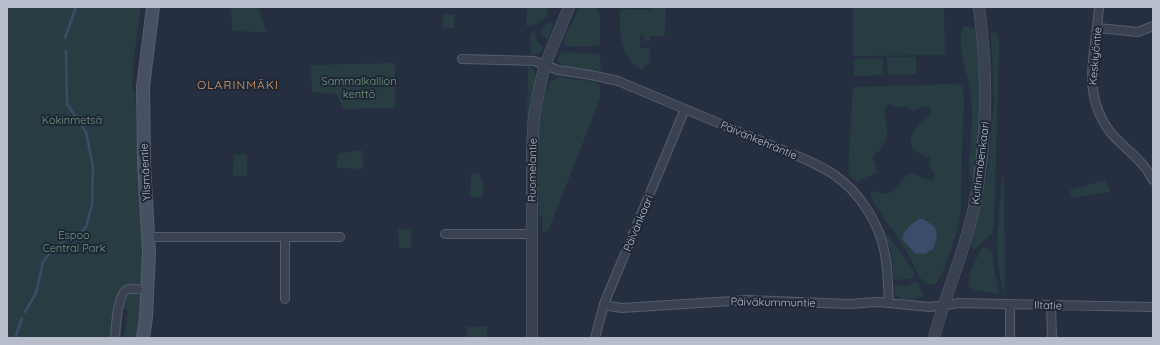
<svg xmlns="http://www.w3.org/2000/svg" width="1160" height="345" font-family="Quicksand,sans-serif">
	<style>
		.green { fill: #283d42 }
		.water { fill: #3b4b6a }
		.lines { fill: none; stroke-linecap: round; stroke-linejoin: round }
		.stream { stroke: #3b4b6a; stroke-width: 2.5 }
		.minor-casing { stroke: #555d6b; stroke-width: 10 }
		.tertiary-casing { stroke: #555d6b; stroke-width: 12 }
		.secondary-casing { stroke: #555d6b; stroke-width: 14 }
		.minor { stroke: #3a4251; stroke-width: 8 }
		.tertiary { stroke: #3a4251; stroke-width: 11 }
		.secondary { stroke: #485064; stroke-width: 12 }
		.labels { text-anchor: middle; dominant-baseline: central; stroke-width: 4; stroke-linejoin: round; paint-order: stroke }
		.street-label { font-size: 11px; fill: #b7bdcb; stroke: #1f2736 }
		.park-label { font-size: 11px; fill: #6e9c7c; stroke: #1f2736 }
		.neighbourhood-label { font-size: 12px; letter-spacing: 1px; fill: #d6a067; stroke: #1f2736 }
	</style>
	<rect width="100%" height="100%" fill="#262f41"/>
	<path class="green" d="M7,7H141L133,63L132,90L135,91L143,275L142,282L138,285L127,287L112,338H7Z
		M231,7H258L266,32L232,31Z
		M527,7H538L549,9C543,23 540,23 526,26Z
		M580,7H596L600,16V43L598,46H564L565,43L563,41L565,36Z
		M651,7H666L665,33L664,36H650V41H644V35H640V48H650V62L644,66L643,70C620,60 620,33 620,13L621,9L651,10Z
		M853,7H944L945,55L853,56Z
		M443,14L454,15V28H443Z
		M549,22L553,24L548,40L543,36L541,30Z
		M966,26L976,30L980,90L979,143L974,178C969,176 969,173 969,169C970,145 974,120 971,97C969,75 956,50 963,27Z
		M534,31L537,42L543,46L542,51L535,55H531L530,34Z
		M991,33H997L999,42L994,226L992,234C985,238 982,245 975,249L972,248L971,244L988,170L994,102Z
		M562,52L598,54L600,55L601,71C593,70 561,69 558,61C557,58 561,55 562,52Z
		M887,57H916V74L888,75Z
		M883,58V75L854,76V59Z
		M395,63V108L343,109L337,94L312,92L311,65Z
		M528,66L534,69L537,79L527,125Z
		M559,77L596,82L600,85V97L597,107L548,231L544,232L542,229L543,218L539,216L537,164L538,135L541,114L545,92L550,82Z
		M954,84L963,86L964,100L962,145L961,209L958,228L950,252L942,274L935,284L929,285L925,283L918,275L910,257L893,230L890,228L871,198V191C876,191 879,194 883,194C896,195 900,177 911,173L923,178L932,180L935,175L929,165L930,158C925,155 916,153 913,148C907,141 914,129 920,123C924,119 928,117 931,112L929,106L922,107L913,111L906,106L898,108L891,104L886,106C883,113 885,117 886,124C889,140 884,147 872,157L876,166L877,172L858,182L848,174L853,87Z
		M362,150L364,169L337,168L338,154Z
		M234,155H247V176H233Z
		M477,173C485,177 483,189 483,197H470L471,174Z
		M1004,175L1005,296C992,258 999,217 1002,178Z
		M1106,180L1110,192L1071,198L1070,190Z
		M398,229L411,230V248H399Z
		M888,233L892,241L898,248L914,272V276L913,278L897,280L894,278L891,251L885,237Z
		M985,247L992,253L995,275L999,290L998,294L975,290L969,286C968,273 976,260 982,248Z
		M913,282H918L923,295C918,300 903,302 897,296C895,294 894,290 894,286L909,285Z
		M126,292H136L141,297L138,338H124L128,312L121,307Z
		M487,326V338H467V327Z"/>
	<path class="water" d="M919,219H923L935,227L937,235L934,248L925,254L915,253L902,239C904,230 911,224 919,219Z"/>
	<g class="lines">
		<path class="stream" d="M65,38L76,7
			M25,312L36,293L43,262L49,254L68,238L79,234L86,227L92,205L93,167L86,132L67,104L66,51
			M17,338L16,336L22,318"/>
		<defs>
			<path id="minor" d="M1099,7C1096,52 1080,92 1110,132C1120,144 1133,153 1143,165C1147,169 1150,175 1153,180
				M1098,28L1138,32L1153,26
				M462,59L534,61L558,70L591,75L618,81L809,161C817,165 826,169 833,174C859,191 880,224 885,254C888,270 888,287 889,303
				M445,234H533
				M148,237H340
				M285,237V299
				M604,304L609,306L622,308L748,300L849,304L878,302L930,307L959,303L1153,307
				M1010,305V338
				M1051,305L1052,338
				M115,338C116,327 117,291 129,289C134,288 142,290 148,290
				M595,338L604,304L685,109"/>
			<path id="tertiary" d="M532,338V150L534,117L539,90L545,65L569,7
				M934,338C945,294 965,252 974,207C988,141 988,74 979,7"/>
			<path id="secondary" d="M143,338L146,317L149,252L144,164L143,87L153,7"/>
		</defs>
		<use href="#minor" class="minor-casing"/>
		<use href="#tertiary" class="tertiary-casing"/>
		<use href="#secondary" class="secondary-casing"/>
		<use href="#minor" class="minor"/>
		<use href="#tertiary" class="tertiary"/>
		<use href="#secondary" class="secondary"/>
	</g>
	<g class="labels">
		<g class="street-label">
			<text transform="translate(1095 56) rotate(-85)">Keskiyöntie</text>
			<text transform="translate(759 140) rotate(23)">Päivänkehräntie</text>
			<text transform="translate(980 163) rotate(-83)">Kuitinmäenkaari</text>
			<text transform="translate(532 170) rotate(-89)">Ruomelantie</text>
			<text transform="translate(145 172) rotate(-93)">Ylismäentie</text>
			<text transform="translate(638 223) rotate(-67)">Päivänkaari</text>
			<text transform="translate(773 302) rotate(1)">Päiväkummuntie</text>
			<text transform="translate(1048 305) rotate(1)">Iltatie</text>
		</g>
		<g class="park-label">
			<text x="359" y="81">Sammalkallion<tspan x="359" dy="13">kenttö</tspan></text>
			<text x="72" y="120">Kokinmetsä</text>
			<text x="74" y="235">Espoo<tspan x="74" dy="13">Central Park</tspan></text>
		</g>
		<g class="neighbourhood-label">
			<text x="238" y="84">OLARINMÄKI</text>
		</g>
	</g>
	<rect width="1160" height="345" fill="none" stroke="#b7bdcb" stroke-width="16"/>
</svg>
